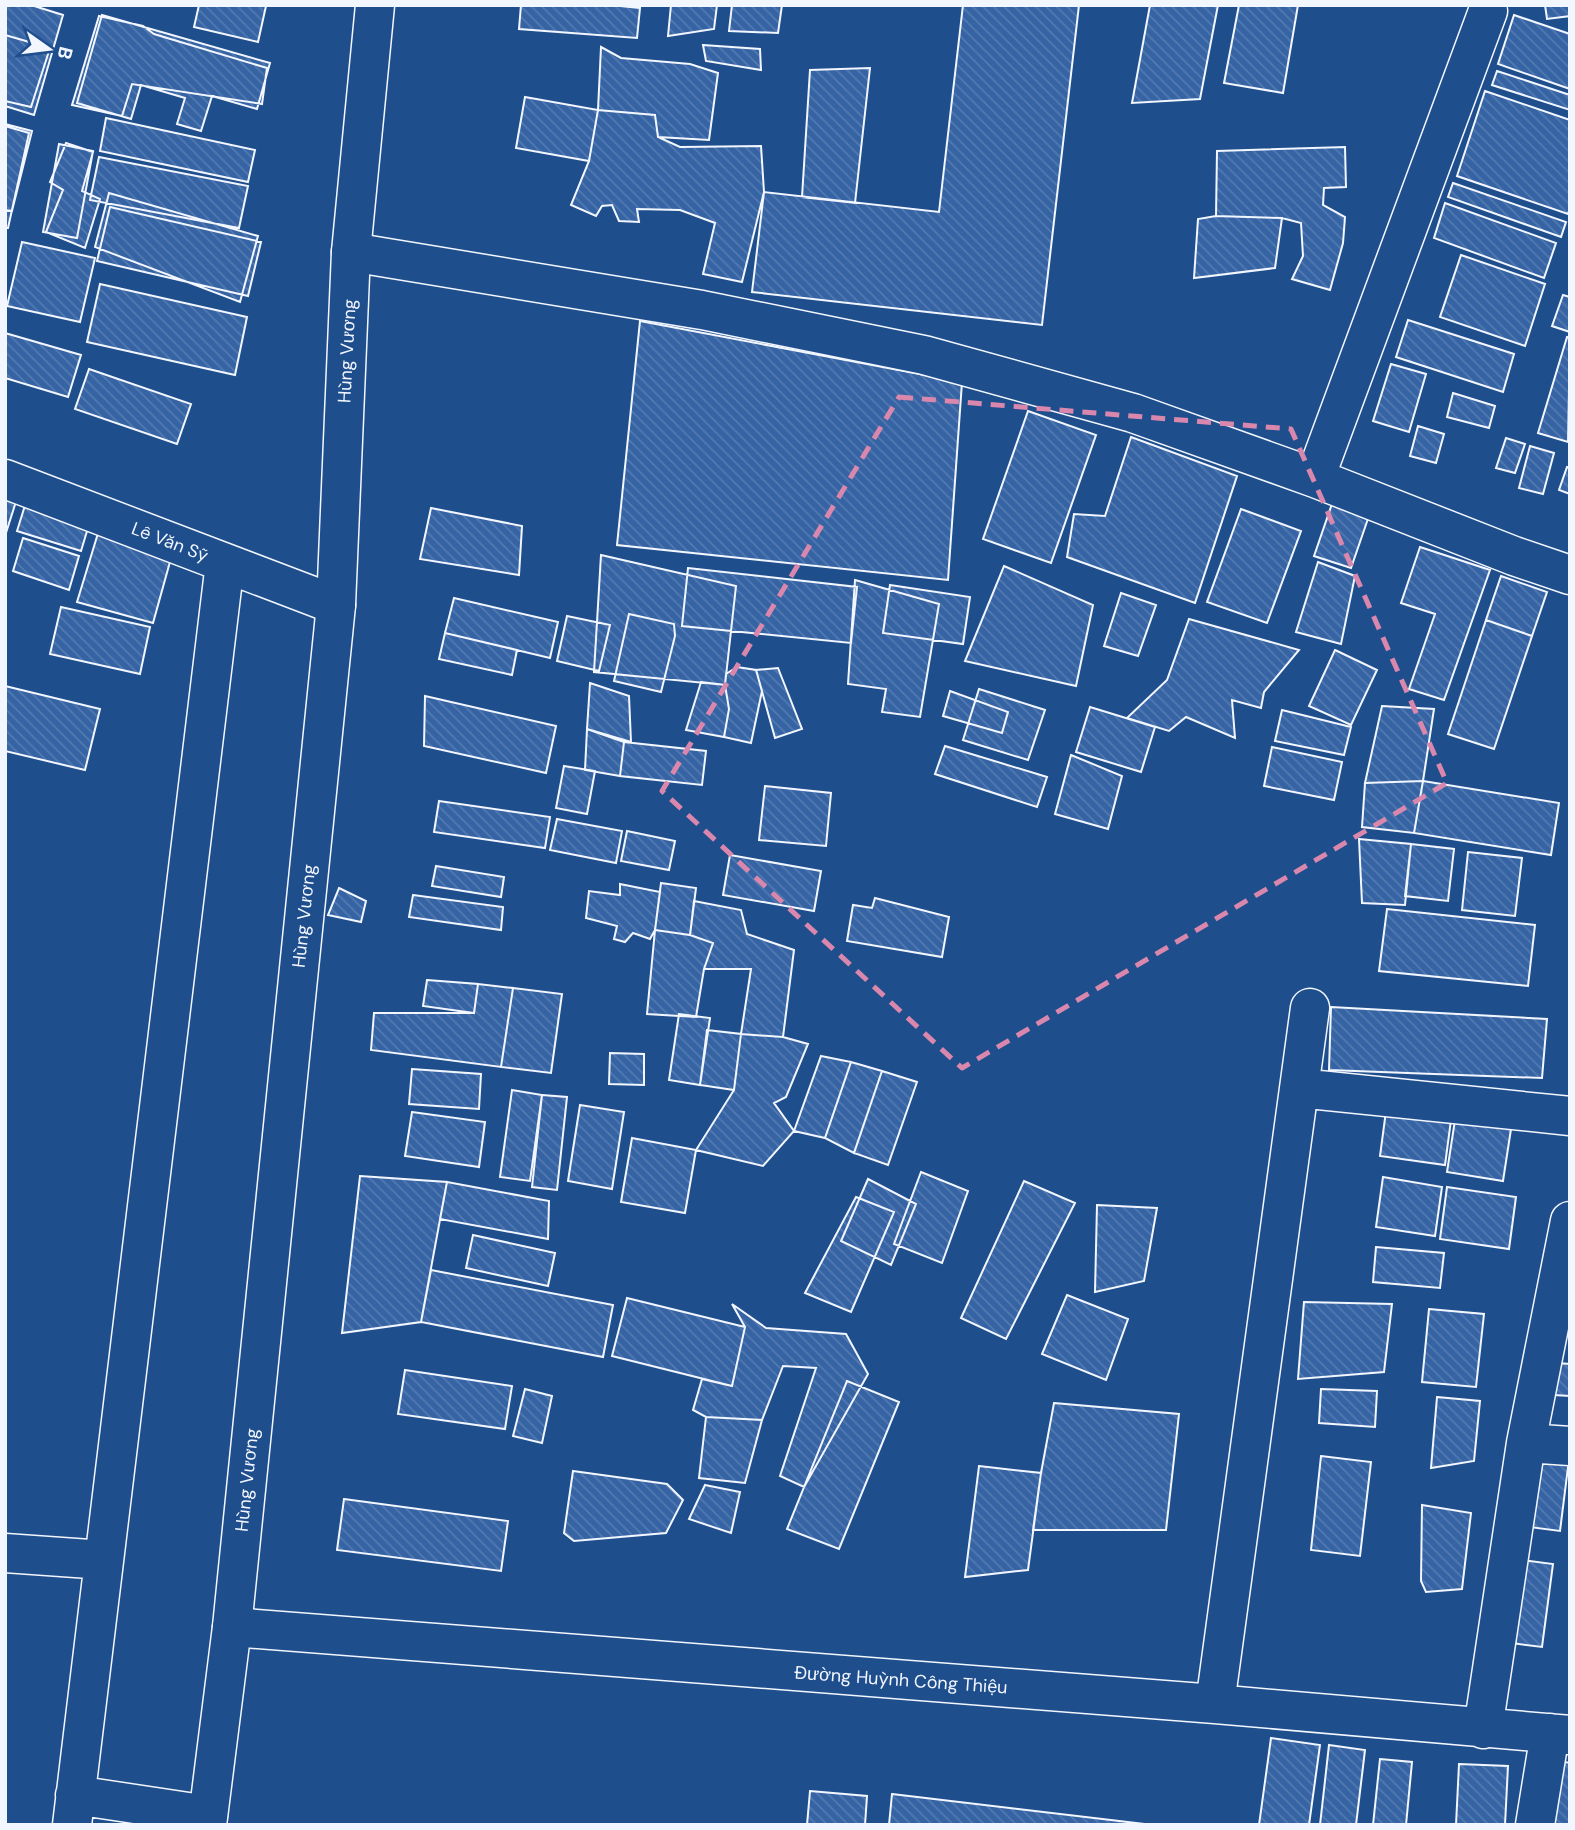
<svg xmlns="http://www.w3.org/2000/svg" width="1575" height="1830" font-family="'DM Sans',sans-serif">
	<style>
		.building { fill: url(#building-back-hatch); stroke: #f2f6ff; stroke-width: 2 }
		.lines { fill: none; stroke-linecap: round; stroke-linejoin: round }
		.minor-casing { stroke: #f2f6ff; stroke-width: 41 }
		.major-casing { stroke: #f2f6ff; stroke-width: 41 }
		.minor { stroke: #1f4e8c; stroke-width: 38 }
		.major { stroke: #1f4e8c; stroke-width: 38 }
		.marked { fill: none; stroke: #da87ad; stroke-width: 5; stroke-dasharray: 14 9; stroke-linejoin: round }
		.labels { text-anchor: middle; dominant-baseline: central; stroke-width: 5; stroke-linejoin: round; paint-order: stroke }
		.street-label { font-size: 18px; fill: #f2f6ff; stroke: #1f4e8c }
	</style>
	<defs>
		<pattern id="building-back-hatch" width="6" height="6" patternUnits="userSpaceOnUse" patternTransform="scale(1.75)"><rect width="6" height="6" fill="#3563a3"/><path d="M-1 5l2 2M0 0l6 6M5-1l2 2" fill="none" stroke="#537ab1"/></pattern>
	</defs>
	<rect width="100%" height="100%" fill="#1f4e8c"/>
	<path class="building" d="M5,5H31L63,15L34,115L5,106Z
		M199,5L266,6L258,42L194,27Z
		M521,5H610L640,8L637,38L519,29Z
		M671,5H717L714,29L668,36Z
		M732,5H782L778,33L729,31Z
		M963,5H1079L1042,325L752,292L764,192L939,212Z
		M1150,5H1218L1200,99L1132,103Z
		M1239,5H1298L1283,93L1224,83Z
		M1545,5H1570V16L1547,19Z
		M102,15L270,63L257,109L212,96L201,131L177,124L185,98L141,85L131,119L77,103Z
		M1514,15L1570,34V89L1498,64Z
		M99,16L143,26L154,34L267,68L262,104L132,84L122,116L72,105Z
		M5,35L50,48L31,107L5,101Z
		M703,45L760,49L761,70L706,61Z
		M601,47L621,58L690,64L718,73L709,140L658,137L655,115L598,110Z
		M870,68L855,203L802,197L810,70Z
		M1497,71L1570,95V110L1492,85Z
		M1485,91L1570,120V208L1568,214L1457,176Z
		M525,97L598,110L589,161L516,148Z
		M598,110L655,115L658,137L680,147L761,146L764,192L742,282L703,274L715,223L680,210L637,209L639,222L619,221L612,205L602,206L596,216L571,205L589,161Z
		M106,118L255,150L248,182L100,151Z
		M5,124L32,131L12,211L5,210Z
		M5,126L29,133L8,228H5Z
		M66,143L93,152L82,191L100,199L85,248L46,232L63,190L50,182Z
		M59,144L93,151L77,238L43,232Z
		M1345,147L1346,187L1324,188L1323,205L1345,217L1343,243L1330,290L1292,279L1303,256L1301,223L1282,218L1216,216L1217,151Z
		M99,157L248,186L239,228L90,200Z
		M1453,183L1566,222L1561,237L1448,197Z
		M109,193L258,236L240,302L95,247Z
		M1445,203L1556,243L1544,278L1434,238Z
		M110,207L261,242L248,296L97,261Z
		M1216,216L1282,218L1275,268L1194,278L1198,219Z
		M22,242L95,258L80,322L7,306Z
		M1461,255L1545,284L1525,346L1440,317Z
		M100,284L247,317L235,375L87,342Z
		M1563,295L1570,297V332L1552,326Z
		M1408,320L1514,354L1503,392L1396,357Z
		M640,321L962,382L948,580L617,545Z
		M5,333L81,355L68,397L5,378Z
		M1567,337L1570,338L1568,442L1538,433Z
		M1391,364L1426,374L1409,432L1373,421Z
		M89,369L191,404L177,444L75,409Z
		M1453,393L1495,406L1489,428L1447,417Z
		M1028,411L1096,435L1051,563L983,539Z
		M1418,426L1444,434L1436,463L1410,456Z
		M1131,437L1237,476L1195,603L1067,557L1074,514L1105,516Z
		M1506,438L1525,444L1515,473L1496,468Z
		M1530,446L1554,453L1543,494L1519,488Z
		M1567,467L1570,468V494L1559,490Z
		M5,484L20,489L5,536Z
		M1334,498L1371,510L1351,568L1314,556Z
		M27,499L91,518L81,551L17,531Z
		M431,508L522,526L519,575L420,559Z
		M1241,509L1301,531L1267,623L1207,602Z
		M99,530L173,551L153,623L77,602Z
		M23,538L79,556L69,590L13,571Z
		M1420,547L1490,570L1444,700L1409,689L1435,614L1401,603Z
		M601,555L736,586L725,685L594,672Z
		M1318,562L1355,576L1341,644L1296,632Z
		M1004,566L1093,605L1076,686L965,661Z
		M688,568L857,587L851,643L682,626Z
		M1501,576L1547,592L1532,636L1486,620Z
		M855,580L939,604L920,717L882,712L886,689L848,684Z
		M890,585L970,597L963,644L883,633Z
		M1121,593L1156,605L1138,656L1104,646Z
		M454,598L558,622L550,658L445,633Z
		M61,607L150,627L140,674L50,654Z
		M629,614L674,624L675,636L661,692L614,681Z
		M567,616L610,625L599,671L557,661Z
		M1189,619L1299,650L1264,692L1261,708L1232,700L1235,738L1186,717L1169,731L1127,718L1167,680Z
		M1486,620L1532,636L1494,749L1448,734Z
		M445,633L517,650L512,675L439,659Z
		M1335,650L1377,670L1351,725L1309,706Z
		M737,667L756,670L762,691L751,743L724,737L729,709L725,685L726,674Z
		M778,668L802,729L775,738L756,670Z
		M701,682L725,685L729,709L724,737L686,730Z
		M590,683L629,696L631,742L587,729Z
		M5,686L100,709L85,770L5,751Z
		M979,689L1045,710L1028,760L963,740Z
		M950,691L1008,712L1002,733L943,716Z
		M425,696L556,726L546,773L424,746Z
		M1382,706L1434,709L1423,781L1365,783Z
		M1090,707L1155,727L1141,772L1076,752Z
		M1282,710L1351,727L1344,755L1275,741Z
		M587,729L624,742L620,776L585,770Z
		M624,742L706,751L702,785L620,776Z
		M945,746L1047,777L1037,807L935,774Z
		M1272,747L1342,762L1334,800L1264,786Z
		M1071,755L1122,776L1108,829L1055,814Z
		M564,766L595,771L587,814L556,808Z
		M1423,781L1559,803L1551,855L1414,833Z
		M1423,781L1414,833L1362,827L1365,783Z
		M765,786L831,793L826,846L759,840Z
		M439,801L550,817L545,848L434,832Z
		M557,819L622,831L616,863L550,850Z
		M627,831L675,841L669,870L621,861Z
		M1359,839L1411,844L1405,905L1362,903Z
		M1411,844L1454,849L1448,901L1405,896Z
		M1468,852L1522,858L1515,916L1462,910Z
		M730,855L821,871L814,911L723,895Z
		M436,866L504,877L501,897L432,886Z
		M661,883L696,888L690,935L655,930Z
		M620,884L660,892L655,930L650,939L633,933L625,942L614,939L617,926L586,918L589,891L620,895Z
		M339,888L366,901L361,922L328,915Z
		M413,895L503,907L501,930L409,917Z
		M875,898L949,917L942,957L847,941L853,905L872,908Z
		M694,901L741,910L747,934L794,950L783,1037L741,1034L751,969H704L713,943L690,935Z
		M1387,909L1535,925L1528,986L1379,971Z
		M655,930L690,935L713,943L704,969L696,1017L647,1014Z
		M427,980L478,984L474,1013L423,1006Z
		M478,984L513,988L501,1067L371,1050L374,1013H474Z
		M513,988L562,994L551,1073L501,1067Z
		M1331,1007L1547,1019L1542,1078L1329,1070Z
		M679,1014L710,1018L700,1085L669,1080Z
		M707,1030L741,1034L734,1090L700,1085Z
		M741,1034L783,1037L808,1044L786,1097L774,1103L794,1131L763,1166L696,1150L734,1090Z
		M610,1053L644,1054V1085L609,1084Z
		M821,1056L851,1062L825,1138L794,1131Z
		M851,1062L882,1071L854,1153L825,1138Z
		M412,1069L481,1074L479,1109L409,1104Z
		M882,1071L917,1082L888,1165L854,1153Z
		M512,1090L542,1095L530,1181L500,1177Z
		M542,1095L567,1097L557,1190L532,1187Z
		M580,1105L624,1112L612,1189L568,1181Z
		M1386,1111L1451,1120L1445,1165L1380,1156Z
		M412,1112L485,1122L479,1167L405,1156Z
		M1455,1120L1511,1129L1503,1181L1447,1172Z
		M632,1138L696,1150L685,1213L621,1202Z
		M921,1172L968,1191L942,1263L894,1244Z
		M360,1176L447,1182L421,1322L342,1333Z
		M1383,1177L1442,1187L1435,1236L1376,1227Z
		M868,1179L916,1204L891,1265L841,1241Z
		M1024,1181L1075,1203L1006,1339L961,1318Z
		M447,1182L549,1201L548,1239L440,1219Z
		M1447,1187L1516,1197L1509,1249L1440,1239Z
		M856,1197L894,1212L851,1312L805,1293Z
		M1097,1205L1157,1208L1144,1281L1095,1292Z
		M473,1235L555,1253L548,1286L466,1268Z
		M1376,1247L1444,1253L1440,1288L1373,1282Z
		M431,1270L613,1305L603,1357L421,1322Z
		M1067,1295L1128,1319L1106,1380L1042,1354Z
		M627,1298L745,1327L732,1386L612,1356Z
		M1304,1302L1392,1304L1384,1372L1298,1379Z
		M732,1304L766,1328L846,1334L868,1374L804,1487L780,1476L816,1368L783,1366L762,1420L706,1417L693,1410L702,1379L732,1386L745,1327Z
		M1429,1309L1484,1314L1476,1387L1422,1382Z
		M1557,1363L1570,1364V1396L1554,1395Z
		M405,1370L512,1386L505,1429L398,1414Z
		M847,1381L899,1402L839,1549L787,1529Z
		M525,1389L552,1396L542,1443L513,1436Z
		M1321,1389L1377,1391L1375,1427L1319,1423Z
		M1437,1397L1480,1401L1474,1461L1431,1468Z
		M1054,1403L1179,1414L1166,1530H1033L1041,1473Z
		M706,1417L762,1420L745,1483L699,1478Z
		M1539,1454L1569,1459L1560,1531L1529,1527Z
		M1321,1456L1371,1462L1360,1556L1311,1550Z
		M979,1466L1041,1473L1028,1570L965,1577Z
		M573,1471L667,1484L683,1500L666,1533L574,1541L564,1533Z
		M705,1485L740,1492L731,1533L689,1519Z
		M344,1499L508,1521L501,1571L337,1550Z
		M1422,1505L1471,1513L1462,1589L1426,1592L1421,1581Z
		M1522,1560L1553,1564L1542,1647L1511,1643Z
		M1271,1738L1320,1745L1309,1825H1259Z
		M1329,1745L1365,1750L1356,1825H1320Z
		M1380,1759L1412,1762L1406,1825H1373Z
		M1560,1761L1570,1763V1825H1550Z
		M1459,1764L1508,1766L1505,1825H1456Z
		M810,1791L867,1796L865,1825H807Z
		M892,1794L1153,1825H889Z"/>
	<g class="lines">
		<defs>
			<path id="minor" d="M351,252L702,310L924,355L1133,413L1315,478L1514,556L1570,575
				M1315,478L1488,11
				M5,479L336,605
				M1299,1088L1570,1116
				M1526,1443L1570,1446
				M5,1553L104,1560
				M232,1627L1215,1704L1570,1735
				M1215,1704L1310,1008
				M1483,1729L1526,1443L1570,1221
				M75,1795L208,1815
				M72,1825L225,563
				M1535,1825L1550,1733"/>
			<path id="major" d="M207,1825L232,1627L336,605L351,252L375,5"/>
		</defs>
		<use href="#minor" class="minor-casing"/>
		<use href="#major" class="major-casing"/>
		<use href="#minor" class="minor"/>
		<use href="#major" class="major"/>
	</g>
	<path class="marked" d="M899,397L1291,429L1447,783L962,1068L662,791Z"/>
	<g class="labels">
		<g class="street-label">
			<text transform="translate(347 351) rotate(-87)">Hùng Vương</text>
			<text transform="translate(170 542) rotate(21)">Lê Văn Sỹ</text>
			<text transform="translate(304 916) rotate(-84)">Hùng Vương</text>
			<text transform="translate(247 1480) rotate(-84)">Hùng Vương</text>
			<text transform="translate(901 1680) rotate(4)">Đường Huỳnh Công Thiệu</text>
		</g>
	</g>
	<rect width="1575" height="1830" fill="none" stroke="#f2f6ff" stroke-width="14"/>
	<g transform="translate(49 49) rotate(104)" stroke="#1f4e8c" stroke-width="5" paint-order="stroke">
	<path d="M0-5L12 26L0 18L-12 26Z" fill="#f2f6ff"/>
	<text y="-10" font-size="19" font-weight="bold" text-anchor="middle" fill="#f2f6ff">B</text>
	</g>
</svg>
